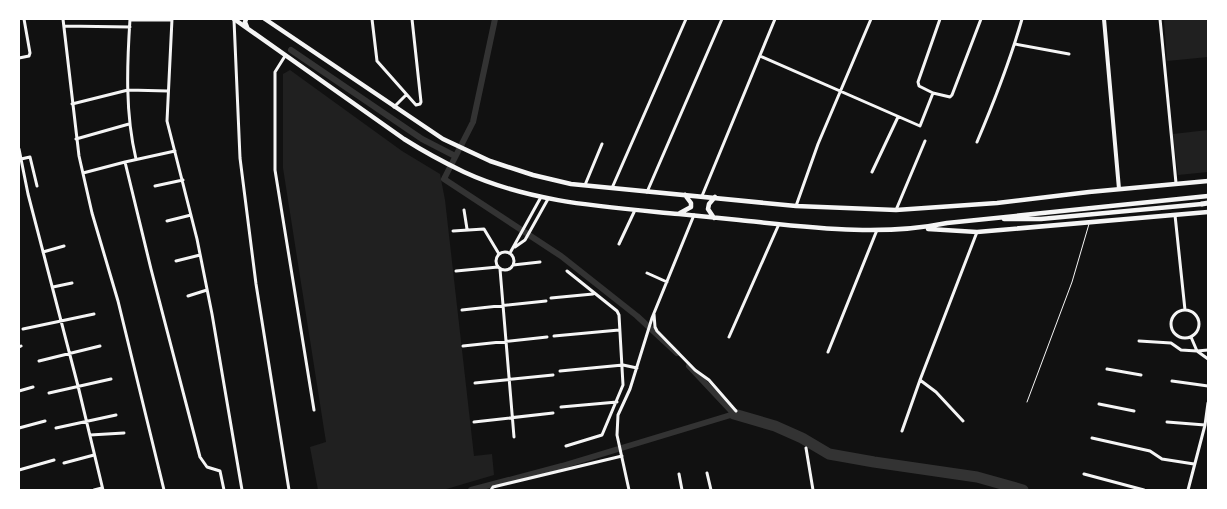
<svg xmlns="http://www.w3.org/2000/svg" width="1227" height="509" font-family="'Fira Sans',sans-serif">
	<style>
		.green { fill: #202020 }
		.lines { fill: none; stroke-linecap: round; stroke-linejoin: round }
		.canal { stroke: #333; stroke-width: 6 }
		.river { stroke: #333; stroke-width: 11 }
		.service { stroke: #f5f5f5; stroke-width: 1 }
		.minor { stroke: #f5f5f5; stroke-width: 3 }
		.tertiary { stroke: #f5f5f5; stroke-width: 4 }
		.secondary { stroke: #f5f5f5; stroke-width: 4.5 }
		.primary { stroke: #f5f5f5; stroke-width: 5 }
	</style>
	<rect width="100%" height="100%" fill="#111"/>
	<path class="green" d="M1164,19H1208V57L1167,61Z
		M290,70L402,151L440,174L445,200L474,456L492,454L494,475L443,490H318L310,447L326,442L283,168V74Z
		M1208,130V172L1178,175L1173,134Z"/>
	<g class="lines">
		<path class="canal" d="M495,19L473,122L444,179L561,256L637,316L677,353
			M291,50L422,139L455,156
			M471,490L562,466L734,414L689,366"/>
		<path class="river" d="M734,414L775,426L802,438L829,454L874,462L977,477L1023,490"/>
		<path class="service" d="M1027,402L1072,282L1089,224"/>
		<path class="minor" d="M63,19L79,156L92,213L118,301L164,490
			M130,19C127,65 125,113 136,159
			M172,19L167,121L197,239L212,314L242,490
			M372,19L377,61L416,105L420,104L421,102L412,19
			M1160,19L1176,183
			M130,20H172
			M234,20L240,158L256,284L289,490
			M64,26L130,27
			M1015,44L1069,54
			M285,56L275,72V170L314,410
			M760,56L920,126L933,93L919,86L918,82L940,19
			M19,58L29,56L30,53L24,19
			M933,93L950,97L952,95L981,19
			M72,104L128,90L168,91
			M394,107L406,95
			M76,139L129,124
			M977,142C994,102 1010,61 1022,19
			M19,149L28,194L78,386L103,490
			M21,159L30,157L37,186
			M125,162L151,269L200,457L207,467L220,471L224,490
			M872,172L898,117
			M83,173L125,162L175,151
			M585,185L602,144
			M155,186L183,180
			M612,188L686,19
			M647,192L722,19
			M702,196L775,19
			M796,206L818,144L871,19
			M464,210L467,229
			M896,210L925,141
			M1175,215L1185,310
			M167,221L191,215
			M453,231L484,229L499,254
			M619,244L635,210
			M515,247L525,240L548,199
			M496 261a9 9 0 1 1 18 0a9 9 0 1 1-18 0Z
			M43,252L64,246
			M510,253L541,197
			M176,261L200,255
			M513,265L540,262
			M500,269L514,437
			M456,271L498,267
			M647,273L667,282
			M53,287L72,283
			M188,296L207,290
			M551,298L593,294
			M1171 324a14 14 0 1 1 28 0a14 14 0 1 1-28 0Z
			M462,310L546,301
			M654,314L655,327L657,331L695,370L709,380L736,411
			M23,329L94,314
			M554,336L619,330
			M729,337L779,224
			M1191,337L1197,351L1208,350
			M1139,341L1171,343L1181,350L1197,351L1208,359
			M463,346L547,337
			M19,347L21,346
			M828,352L877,230
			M39,361L100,346
			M1107,369L1141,375
			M560,371L623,365L637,368
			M920,380L936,392L963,421
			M1172,381L1208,386
			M475,383L553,375
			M19,391L33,387
			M49,393L111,379
			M1099,404L1134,411
			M561,407L617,402
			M474,422L553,413
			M1167,422L1205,425
			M19,428L45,421
			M56,428L116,415
			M902,431L920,380L977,232
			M90,435L124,433
			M1092,438L1150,451L1162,459L1194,464
			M566,446L602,435L623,385L619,315L617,311L567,271
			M806,448L813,490
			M64,463L94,455
			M19,470L54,460
			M707,473L711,490
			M679,474L682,490
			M1084,474L1144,490
			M94,490L102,488
			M491,490L493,487L622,456
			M629,490L617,435L618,415L630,389L652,318L694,215
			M1188,490L1205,425L1208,403"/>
		<path class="tertiary" d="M1104,19L1119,189"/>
		<path class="secondary" d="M234,19L404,139C423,151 443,162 464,172C531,203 606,207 679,214C699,216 719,218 739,220C808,227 879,237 947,223L1208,196
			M246,19L245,22L247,27
			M265,19L443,139L490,161L533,175L571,184L796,206L896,210L997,203L1089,192L1208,181
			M680,213L691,207V203L685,195
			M714,218L708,209L709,204L715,197
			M1004,219H1041L1202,204
			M928,229L977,232L1208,212"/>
		<path class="primary" d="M1202,204L1208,203"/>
	</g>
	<rect width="1227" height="509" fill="none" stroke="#ffffff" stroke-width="40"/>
</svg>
